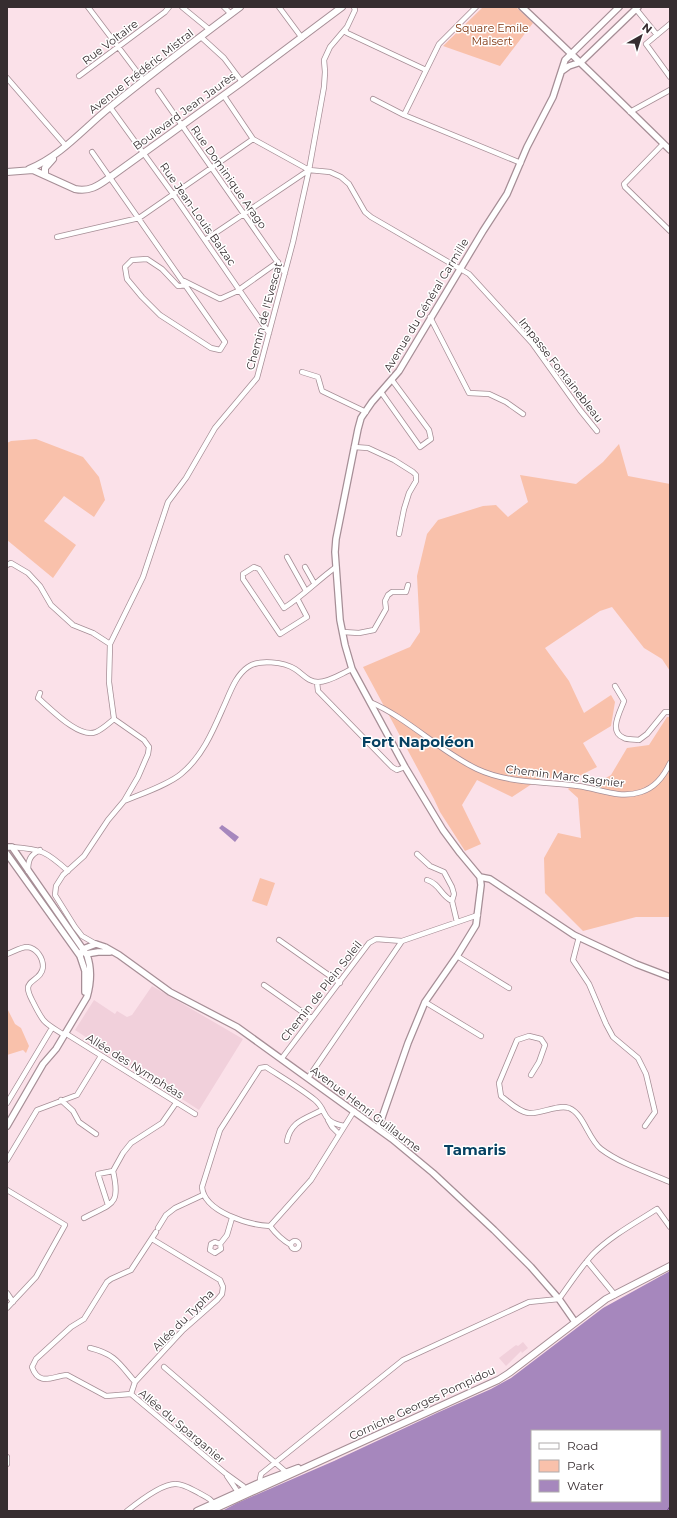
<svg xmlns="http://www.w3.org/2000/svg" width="677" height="1518" font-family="Montserrat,sans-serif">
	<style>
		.built { fill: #f1d0db }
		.green { fill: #f9c1ab }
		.water { fill: #a687bd; fill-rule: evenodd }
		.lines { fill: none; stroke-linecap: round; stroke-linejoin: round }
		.ferry { stroke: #673e82; stroke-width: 1; stroke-dasharray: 5 4; stroke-linecap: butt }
		.minor-casing { stroke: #a68e96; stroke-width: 6 }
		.tertiary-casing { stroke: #a68e96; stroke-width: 8 }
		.secondary-casing { stroke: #a68e96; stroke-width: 8 }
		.minor { stroke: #fff; stroke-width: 4.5 }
		.tertiary { stroke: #fff; stroke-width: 5.5 }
		.secondary { stroke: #fff; stroke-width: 6 }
		.labels { text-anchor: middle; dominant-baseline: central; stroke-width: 3; stroke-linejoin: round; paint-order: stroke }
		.park-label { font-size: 11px; fill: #7d310a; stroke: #fff }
		.street-label { font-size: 11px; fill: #362d30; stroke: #fff }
		.district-label { font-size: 15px; font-weight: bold; fill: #064162; stroke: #fff }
	</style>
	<rect width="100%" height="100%" fill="#fbe1e9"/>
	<path class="built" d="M152,986L243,1039L199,1110L75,1030L94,1000L115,1014L117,1011L127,1017L132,1015Z
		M523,1342L528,1348L522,1353L521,1351L506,1366L499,1358L516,1345L518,1346Z"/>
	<path class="green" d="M483,7H516L533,23L500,66L443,46Z
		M36,439L83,457L99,477L105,500L94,517L64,496L44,521L76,545L53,578L7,540V443L11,441Z
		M619,444L628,476L670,484V671L662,659L644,648L612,607L600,611L545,648L569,681L584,713L611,695L615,702L611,726L583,743L597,767L575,778H541L512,797L477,780L462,805L481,844L465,851L440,812L434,799L363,667L410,647L420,632L417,576L427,534L438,520L483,506L496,505L508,517L528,502L520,475L576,484L603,462Z
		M667,717H670V917H636L583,931L545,893L544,858L558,833L581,838L578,798L568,789L570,787L586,790L611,775L627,748L649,745Z
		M260,878L275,883L267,906L252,901Z
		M7,1008L15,1024L21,1028L29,1046L26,1053L23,1050L7,1055Z"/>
	<path class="water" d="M222,825L239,837L235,842L219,828Z
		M670,1271V1511H222L237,1503L334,1461L439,1412L491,1389L511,1378L603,1308ZM532,1431H660V1501H532Z"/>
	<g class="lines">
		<path class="ferry" d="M667,1511L670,1506"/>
		<defs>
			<path id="minor" d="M88,7L144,81
				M182,7L210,30
				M224,7L231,14
				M279,7L302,38
				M636,9L657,35
				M670,24L646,44L670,77
				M345,30L347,33L426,70
				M201,37L224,58L242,82
				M79,76L165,12L169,7
				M7,78L66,146
				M158,91L285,273
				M224,96L253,139L309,170L330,172L341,177L349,184L365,212L371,217L469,274L532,343L580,410L597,431
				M373,99L404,115L521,163
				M110,107L173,194L269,333
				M630,112L670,90
				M404,115L439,44L476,7
				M663,144L624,184L625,187L670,231
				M92,152L225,342L220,350L211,348L160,315L142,297L127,279L125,267L132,260L147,259L162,269L178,286L186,285
				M57,237L139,218L253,139
				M205,240L309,170
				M184,281L220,299L240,290
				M240,289L278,262
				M430,317L469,393L489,394L506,402L523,414
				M302,372L318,377L322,391L366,412
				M381,392L420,447L431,439L429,430L392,380
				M354,447L368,448L394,460L413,472L416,475V481L409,493L404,509L399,534
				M287,557L306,591
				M7,565L11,563L28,573L40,586L51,605L73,625L93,633L110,644
				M305,567L314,583
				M298,600L307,617L280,634L243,579V574L254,567L259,569L284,608C303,596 318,580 336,567
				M343,632L359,633L374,630L386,609L385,601L388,595L392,592H406L408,585
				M317,682L318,691L392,767L397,770L405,767
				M615,686L624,701C620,712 608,732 624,738C628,740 635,739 639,740L647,734L665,712H670
				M40,693L38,698C51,709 79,739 96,732C103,729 109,723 114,719
				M370,702C408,718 439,751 477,769C509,784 544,781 578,786C600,789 619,799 641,792C654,788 664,776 670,763
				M124,801C141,794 168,785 181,774C202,757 213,731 223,708C230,693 235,676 248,667C259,659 284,662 295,669C303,674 308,682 318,682C330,682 342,673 352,669
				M12,847C42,849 47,852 68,871
				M417,854L430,866L444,872L452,887L454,894L452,901L457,922
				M28,871C28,860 30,855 40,850
				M427,880C440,884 440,895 452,901
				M579,937L573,960L589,984L606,1024L613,1037L638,1058L646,1074L655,1112L645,1126
				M279,940L340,983
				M96,944L82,936L75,927L55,895L56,886L63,875L84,856L108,820L124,801L138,777L148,754L149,747L144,740L114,719L109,682L110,644L143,577L168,502L186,478L215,428L257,378L293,242L309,170L324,87L325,72L324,60L330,47L347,27L355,10L354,7
				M7,954C13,952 21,947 27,947C37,948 43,958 43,967C42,979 28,980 28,988C28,993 31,998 33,1002C44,1024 44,1022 64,1035
				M457,956L509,988
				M264,985L311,1018
				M425,1002L481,1036
				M65,1033L195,1114
				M282,1058L369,943L376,939L402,941
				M531,1075L539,1062L545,1045L541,1039L529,1036L517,1040L499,1083L501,1096C509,1102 519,1112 529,1113C542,1114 557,1104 569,1108C584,1114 588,1139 601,1149C621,1164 647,1172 670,1182
				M308,1078L402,941L478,915
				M61,1100L73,1111L79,1122L96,1134
				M7,1103L52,1028
				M328,1120L332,1127L339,1134
				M344,1126C320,1121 328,1111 315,1100C300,1088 283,1078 266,1067L260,1068L220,1130L202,1187C204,1212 249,1225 270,1226L311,1180L354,1111
				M287,1141C291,1121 305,1119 322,1110
				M7,1160L37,1110L77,1095L101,1056
				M113,1171L123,1153L131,1143L162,1123L176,1103
				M7,1190L65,1225L36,1277L7,1308
				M108,1205L98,1174L113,1171
				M84,1218C112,1203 121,1206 113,1171
				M270,1226C276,1234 282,1240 291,1245
				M158,1228L166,1215L175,1208L203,1195
				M156,1232L131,1270L111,1279L107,1282L84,1319L71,1327L36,1359L32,1367C39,1387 53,1376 67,1375L106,1396L131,1394L225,1473L243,1486L247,1492
				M291 1245a4 4 0 1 1 8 0a4 4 0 1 1-8 0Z
				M220,1244L221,1249L215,1253L210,1250L211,1244L215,1242L220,1244L227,1235L232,1218
				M587,1261L615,1295
				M7,1293L13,1302
				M90,1348C115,1354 119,1363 135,1382
				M164,1367L286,1472
				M131,1394L135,1382L183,1330L217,1300L222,1294L223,1287L220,1280L152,1239
				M7,1457V1464
				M227,1476L240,1495
				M262,1484L260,1479L261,1474L403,1360L529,1302L559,1299C570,1284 580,1268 593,1254C611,1236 635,1223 657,1209L670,1227
				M127,1511C137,1503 163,1483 176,1484C184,1484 191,1489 199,1493C206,1497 212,1499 215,1506"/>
			<path id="tertiary" d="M522,7C572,54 621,102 670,150
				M562,71L569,66L581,62L638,7
				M7,847H12L87,955C92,969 91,983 87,997L56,1049L43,1064L7,1126
				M7,854L80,956L85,971V992
				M480,877L460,853L443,830L405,767L352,669L345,645L340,620L335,552L336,539L358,429L361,418L372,402L399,371L483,231L507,194L527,147L553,97L565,60L619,7
				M480,877L490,879L574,935L636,964L670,977
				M86,954L98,952H110
				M80,956L83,949L96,944L105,947L119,955L170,992L237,1027L392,1139L433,1173L494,1230L531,1267L559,1299L575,1322
				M378,1129L408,1043L425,1002L457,956L476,925L481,885L480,877"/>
			<path id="secondary" d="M29,169C61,156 83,129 109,108C152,73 196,40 240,7
				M7,172L33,170L75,189C89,192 98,186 109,178L242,82L342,7
				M45,175V168L53,159
				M197,1511L261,1482L298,1468
				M210,1511L498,1380L509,1373L606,1299L670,1266"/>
		</defs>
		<use href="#minor" class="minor-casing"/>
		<use href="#tertiary" class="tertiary-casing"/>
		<use href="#secondary" class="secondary-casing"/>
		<use href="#minor" class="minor"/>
		<use href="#tertiary" class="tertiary"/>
		<use href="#secondary" class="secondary"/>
	</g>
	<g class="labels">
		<g class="park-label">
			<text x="492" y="28">Square Emile<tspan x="492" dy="13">Malsert</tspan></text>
		</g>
		<g class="street-label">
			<text transform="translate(110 42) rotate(-37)">Rue Voltaire</text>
			<text transform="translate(141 71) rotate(-38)">Avenue Frédéric Mistral</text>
			<text transform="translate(184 111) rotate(-36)">Boulevard Jean Jaurès</text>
			<text transform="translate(229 177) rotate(55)">Rue Dominique Arago</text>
			<text transform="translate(198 214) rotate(55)">Rue Jean-Louis Balzac</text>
			<text transform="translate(426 305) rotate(-59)">Avenue du Général Carmille</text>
			<text transform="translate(264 316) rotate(-75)">Chemin de l'Evescat</text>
			<text transform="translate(561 370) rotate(52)">Impasse Fontainebleau</text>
			<text transform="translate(565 776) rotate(7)">Chemin Marc Sagnier</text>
			<text transform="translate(321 991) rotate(-52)">Chemin de Plein Soleil</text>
			<text transform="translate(135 1066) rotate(32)">Allée des Nymphéas</text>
			<text transform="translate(366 1109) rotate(37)">Avenue Henri Guillaume</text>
			<text transform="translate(183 1320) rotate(-45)">Allée du Typha</text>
			<text transform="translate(422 1403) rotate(-25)">Corniche Georges Pompidou</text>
			<text transform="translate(182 1426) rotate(40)">Allée du Sparganier</text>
		</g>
		<g class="district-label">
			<text x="418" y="741">Fort Napoléon</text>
			<text x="475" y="1149">Tamaris</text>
		</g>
	</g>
	<rect width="677" height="1518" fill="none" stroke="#362d30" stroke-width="16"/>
	<rect x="531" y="1430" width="130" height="72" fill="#ffffff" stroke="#afabac"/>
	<rect x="539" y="1443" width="20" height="6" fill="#ffffff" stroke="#afabac"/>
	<text x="567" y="1450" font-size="12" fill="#362d30">Road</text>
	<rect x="539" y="1460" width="20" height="12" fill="#f9c1ab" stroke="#afabac"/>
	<text x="567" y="1470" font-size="12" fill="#362d30">Park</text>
	<rect x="539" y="1480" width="20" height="12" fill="#a687bd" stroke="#afabac"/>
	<text x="567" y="1490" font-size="12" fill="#362d30">Water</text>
	<g transform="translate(641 36) rotate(39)" stroke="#ffffff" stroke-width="3" paint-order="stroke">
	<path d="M0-3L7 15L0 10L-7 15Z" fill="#362d30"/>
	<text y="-6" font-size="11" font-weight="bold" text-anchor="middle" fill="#362d30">N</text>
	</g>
</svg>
